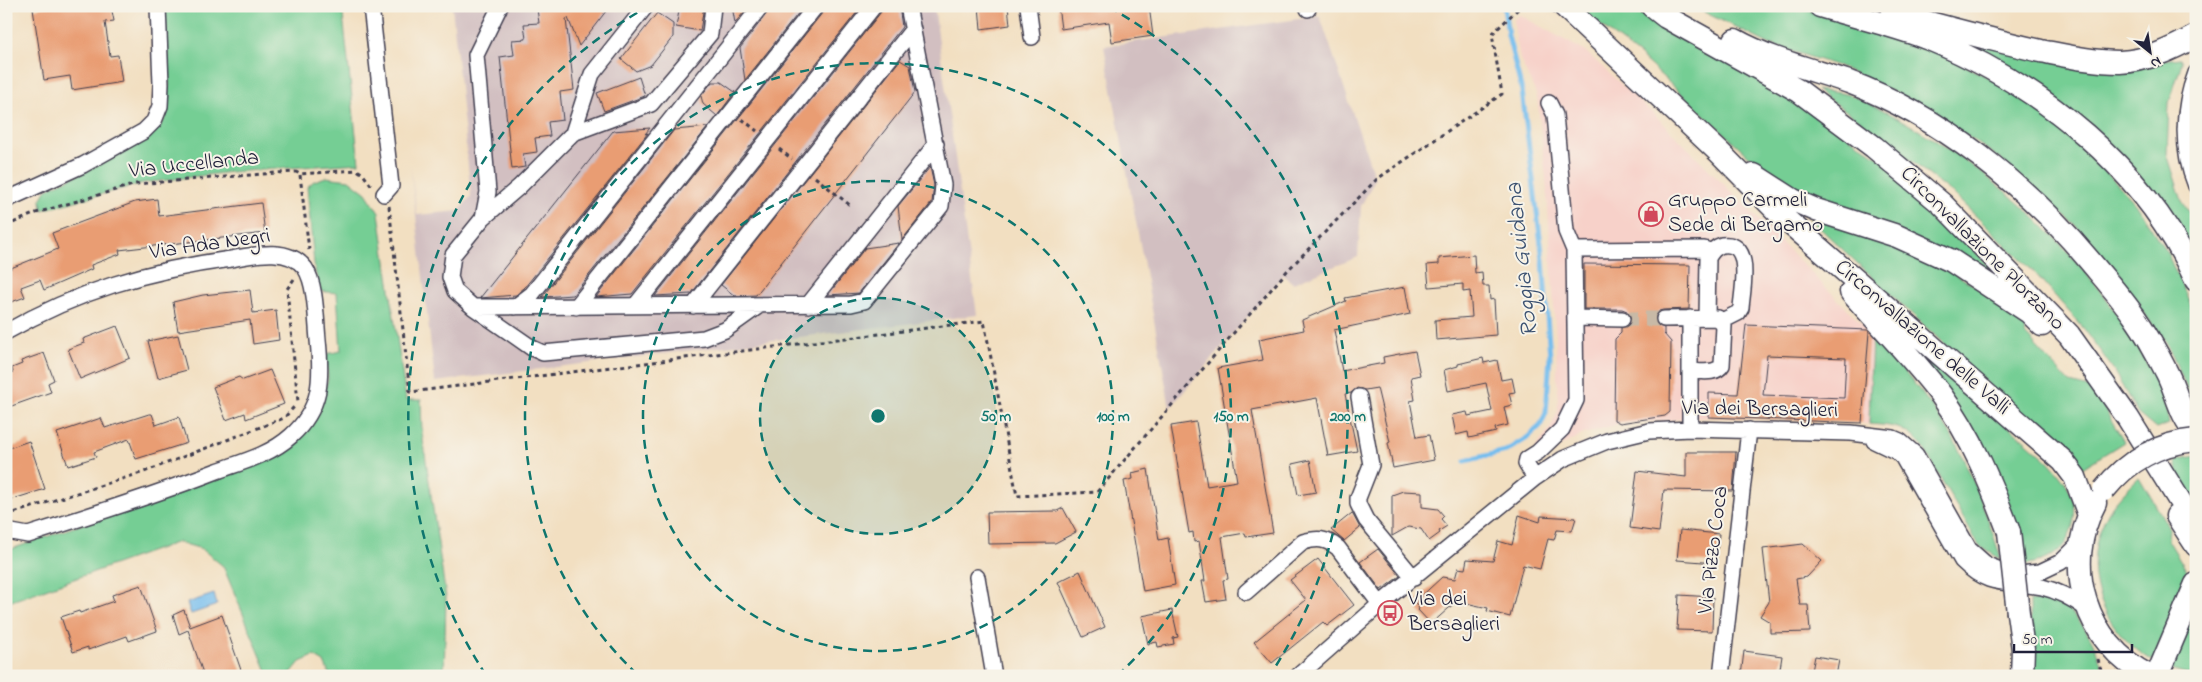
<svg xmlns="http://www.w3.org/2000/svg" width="2202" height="682" font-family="'Indie Flower',sans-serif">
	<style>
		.built { fill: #f7d1c9 }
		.industrial { fill: #d2bfc1 }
		.green { fill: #74ce94; stroke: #4b7868 }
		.water { fill: #76beee; stroke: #4c7094 }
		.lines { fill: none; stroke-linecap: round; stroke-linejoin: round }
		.stream { stroke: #76beee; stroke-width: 5 }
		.building { fill: #e99d73; fill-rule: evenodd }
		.minor-tunnel { stroke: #c8b9a6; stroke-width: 15; stroke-dasharray: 15 8; stroke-linecap: butt }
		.minor-casing { stroke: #413e4f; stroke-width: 18 }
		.highway-casing { stroke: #413e4f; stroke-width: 25 }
		.path { stroke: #413e4f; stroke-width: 3; stroke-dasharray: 4 4; stroke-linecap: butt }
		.minor { stroke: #fff; stroke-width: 15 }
		.highway { stroke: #fff; stroke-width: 22 }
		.highway-bridge-casing { stroke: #413e4f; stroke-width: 25; stroke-linecap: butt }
		.highway-bridge { stroke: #fff; stroke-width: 22 }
		.ring { fill: none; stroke: #0f766e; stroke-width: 2.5; stroke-dasharray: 9 6 }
		.labels { text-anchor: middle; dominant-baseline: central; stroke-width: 4; stroke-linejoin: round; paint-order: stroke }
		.street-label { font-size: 22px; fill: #22223b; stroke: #f7f3e8 }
		.poi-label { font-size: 22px; fill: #22223b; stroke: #f7f3e8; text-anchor: start }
		.water-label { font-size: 24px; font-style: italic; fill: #3b5171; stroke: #f7f3e8 }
		.centre { fill: #0f766e; stroke: #f7f3e8; stroke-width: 2.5 }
		.ring-label { font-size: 15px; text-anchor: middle; font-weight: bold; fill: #0f766e; stroke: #f7f3e8; stroke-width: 4; stroke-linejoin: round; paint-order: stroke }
	</style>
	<rect width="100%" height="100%" fill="#f7f3e8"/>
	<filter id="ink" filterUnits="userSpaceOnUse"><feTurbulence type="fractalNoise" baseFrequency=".02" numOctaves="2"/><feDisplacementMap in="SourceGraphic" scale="10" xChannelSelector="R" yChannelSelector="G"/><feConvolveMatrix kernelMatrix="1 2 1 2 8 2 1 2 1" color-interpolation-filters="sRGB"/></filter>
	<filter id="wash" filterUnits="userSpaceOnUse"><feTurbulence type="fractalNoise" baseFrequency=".0096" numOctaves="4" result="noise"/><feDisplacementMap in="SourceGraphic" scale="20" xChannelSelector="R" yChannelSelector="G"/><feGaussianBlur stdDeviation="1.12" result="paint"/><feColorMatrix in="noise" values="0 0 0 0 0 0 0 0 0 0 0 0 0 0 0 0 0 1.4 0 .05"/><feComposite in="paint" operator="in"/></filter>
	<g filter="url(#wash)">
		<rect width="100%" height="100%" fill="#f2dfc1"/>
		<path class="built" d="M1520,15L1586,52L1661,121L1872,334L1869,424L1799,419L1709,417L1618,424L1584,434L1542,456L1536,447L1551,427L1558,411L1556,340L1546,177L1537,96L1520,59L1513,20Z"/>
		<path class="industrial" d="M452,6H934L977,315L435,382L410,164L417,215L459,211L471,196Z
			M1320,16L1375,179L1361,206L1358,257L1293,283L1283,275L1170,408L1104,46Z"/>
		<path class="green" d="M163,6H342L359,163L231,172L143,183L42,210L41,200L47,189C73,176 155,143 165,118C174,91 165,35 163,6Z
			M1575,6H1642L1748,67L1894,168L2026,303L1801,198L1750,157L1639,55Z
			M1692,6H1797L1919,42L2007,87L2081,144L2135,203L2167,253L2196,316V408L2166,342L2077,227L1991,152L1922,106L1839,66L1769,44Z
			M1927,30L2083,68L2180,58L2182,62L2169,103L2167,154L2182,201L2196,222V258L2134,169Z
			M1816,90C1827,92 1839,92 1850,95C1874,104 1898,118 1920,131C2006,183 2080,252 2132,338C2148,365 2164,392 2169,424L2156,429L2138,414L2111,366L2085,330L2036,274L1952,193L1859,120Z
			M326,177L349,180L366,193L379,213L406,400H421L422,433L446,598L444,676H330L324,662L314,656L300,662L291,673L269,676L223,566L202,549L178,542L6,603V551L273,457L317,412L328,379L326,354L341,351L337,293L319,291L314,264L307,187L314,181Z
			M1809,218L1897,240L2028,317L2025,334L2070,383L2093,389L2124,442L2079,470Z
			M1893,323L2048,461C2058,472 2069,485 2073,499C2078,516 2071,541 2057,552C2048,560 2033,564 2021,565L2006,509Z
			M1872,334C1902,369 1937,407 1958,448C1976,483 1989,521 2001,559L1979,546L1923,447C1905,426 1895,426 1869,424Z
			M2196,456V512L2181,493L2175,460Z
			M2139,477L2169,528L2168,540L2196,586V675C2115,664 2065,576 2113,505C2121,495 2130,486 2139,477Z
			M2030,601C2036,601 2043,601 2049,602C2081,608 2098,648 2104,676H2032Z"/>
		<path class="water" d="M214,594L217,605L191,614L187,603Z"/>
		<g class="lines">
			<path class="stream" d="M1465,461L1506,451L1527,438L1540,426L1546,413L1550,357L1543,260L1522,91L1508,36L1504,6"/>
		</g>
		<g id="blocks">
			<path class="building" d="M50,6H111L114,21L105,22L110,56L118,55L122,82L72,90L70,76L44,80L33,9Z
				M547,6H610L579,46L568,18L566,19L574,90L560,92L563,120L548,122L550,136L535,138L537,152L523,154L525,167L512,169L500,57L514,55L512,40L526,39L524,24L539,23L537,9Z
				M680,6H704L700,31L676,27Z
				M732,6H749L735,23Z
				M770,6H804L745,80L740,48L768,12Z
				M825,6H862L632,294L596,297L823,12Z
				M883,6H899L902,27L691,294L655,296L881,12Z
				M979,6H1008L1010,25L981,29Z
				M1058,6H1149L1153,36L1112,42L1109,22L1061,29Z
				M657,13L673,24V37L651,65L636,71L621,59Z
				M900,60L910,66L915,92L756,295L735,296L721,285Z
				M639,77L645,96L604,111L597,93Z
				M712,82H721L735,92L717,116L703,104L701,96Z
				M708,127L573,295L542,297L674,130Z
				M650,128L645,134L648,133L525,287L516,295L480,298L613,131Z
				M930,167L934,185L932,202L902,240L898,206Z
				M157,199L159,216L261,203L265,233L119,250L120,254L91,265L92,269L44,290L40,280L21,287L25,297L6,304V270L58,249L52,233L135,202Z
				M899,243L859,293L828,295L865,248Z
				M1474,255L1475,273L1482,272L1483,286H1489L1490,300L1494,299L1496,335L1436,340L1435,320L1472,317L1470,291L1463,292V284L1429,287L1427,265L1439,264V258Z
				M1584,264L1690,265L1689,309L1663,310L1659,311L1655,319L1656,324L1664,328V334L1671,342L1670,412L1665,416L1620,423L1614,420L1615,339L1621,333V328L1630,324L1631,319L1627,311L1622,309H1584Z
				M1405,287L1410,314L1334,330L1342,371L1384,363L1383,357L1415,351L1420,375L1411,377L1415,400L1410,401L1417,437L1429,435L1434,460L1393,468L1388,443L1390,442L1377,388L1365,390L1357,388L1351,393L1345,394L1357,451L1328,456L1317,398L1252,410L1273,533L1246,537L1245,533L1222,537L1228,579L1223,580L1226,599L1206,602L1202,581H1205L1199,541L1194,542L1193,532L1189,533L1171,426L1196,422L1207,486L1237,481L1218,368L1263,360L1259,339L1304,330L1302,320L1346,301L1345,298Z
				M250,290L253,313L276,310L279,340L253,344L250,320L178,331L173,302L203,295Z
				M1746,325L1868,330L1869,332L1862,423L1709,417V393L1738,394ZM1767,355L1846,358L1844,398L1763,395Z
				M117,326L130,358L80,379L68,349L84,343L83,339Z
				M178,335L187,370L158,378L148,341Z
				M44,353L54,380L48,383L51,392L6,408V374L13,372L12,368L22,364L21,361Z
				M1483,358L1484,363L1497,360L1501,380L1512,378L1515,392L1509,393L1512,405L1504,407L1508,425L1495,428L1496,432L1469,438L1468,432L1456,435L1452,415L1467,412L1468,416L1492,411L1486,383L1448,391L1444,370L1458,366V364Z
				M270,370L284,404L246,419L245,413L226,420L213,387L239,377L243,380Z
				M149,414H152L156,425L179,417L187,443L136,459L129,439L94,452L96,457L68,466L57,433L101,418L105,428Z
				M29,441L45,489L10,500L6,488V449Z
				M1686,452H1736L1733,491L1664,490L1659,532L1630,528L1637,471L1686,477Z
				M1310,460L1316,492L1298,495L1292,464Z
				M1148,469L1159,540L1168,538L1175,585L1143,591L1124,481L1133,479L1132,473Z
				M1403,491L1422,492V507L1438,509L1444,516L1441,519L1447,526L1439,531L1440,533L1429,541L1421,529L1408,527L1392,536V495Z
				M1063,508L1076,532L1055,543L988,544L987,512L1057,511Z
				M1352,513L1360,528L1344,541L1331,530Z
				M1519,515L1540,522L1541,516L1576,518L1572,531L1557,530L1554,540L1548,539L1540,569L1523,565L1510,617L1487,611L1488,608L1457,601L1431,624L1418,610L1419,609L1415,602L1442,577L1455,579L1458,568L1465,569L1467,559L1493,561L1498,541L1512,545Z
				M1680,530L1719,534L1716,563L1677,560Z
				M1803,544L1822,561L1807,577L1796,579L1800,605H1808L1810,632L1770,633V622L1760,616L1769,602L1763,549Z
				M1378,549L1400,576L1381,590L1360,562Z
				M1318,559L1354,605L1327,626L1323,622L1272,663L1254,642L1306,600L1290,580Z
				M1080,571L1105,627L1083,637L1058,582Z
				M141,585L157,631L129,641L127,636L88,650V647L73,652L61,617L79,611L80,613L114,601L112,595Z
				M1679,595L1713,597L1712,631L1677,630Z
				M184,610L190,627L222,615L242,673L235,676H204L188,630L179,634L173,615Z
				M1172,610L1178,637L1173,638L1174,644L1158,647L1157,642L1148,644L1142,616Z
				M1744,651L1782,656L1779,675L1768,673L1767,676H1741Z
				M1815,656L1839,660L1836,676H1811Z"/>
		</g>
	</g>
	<g filter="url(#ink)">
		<use href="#blocks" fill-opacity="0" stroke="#413e4f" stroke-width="1"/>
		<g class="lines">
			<path class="minor-tunnel" d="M1622,319H1664"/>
			<defs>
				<path id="minor" d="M371,6L391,186L384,194
					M500,6L476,55L488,192L483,218L453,255L450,277L455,291L473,307L851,304L864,301L941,206L943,185L908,6
					M1028,6L1032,37
					M1307,6L1308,9
					M2196,73C2182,109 2181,150 2196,186
					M1549,103L1555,115L1566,231L1574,250
					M573,133L592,74L646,6
					M6,200L83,165L144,131L154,121L160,106L161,84L158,6
					M483,218L519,187L573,133L651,104L710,34L713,6
					M808,305L936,144
					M635,306L874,6
					M693,306L913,29
					M473,307L532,348L543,353L704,338L725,330L760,305
					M515,307L532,294L761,6
					M576,307L816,6
					M1575,318L1622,319
					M1707,318L1708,258C1711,252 1715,247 1722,245C1754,240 1742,291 1741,308L1738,313L1722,321
					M1664,319L1718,318L1724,326L1722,365C1716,375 1700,371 1690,371
					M6,332C78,291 149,270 231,259C253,255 288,246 305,268C316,284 316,320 318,340C322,379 322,408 291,436C270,455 242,462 217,471C155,495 92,515 28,535L6,531
					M1359,397L1371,465L1358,498V504L1366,520L1414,578
					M1690,429V318
					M1874,441L1897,452L1903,458L1962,561C1990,589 2007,580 2042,587C2059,591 2073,599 2087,609
					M1535,478L1526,464L1527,459L1538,452L1562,429L1576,400L1574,250L1704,249L1711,252
					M977,577L994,676
					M1246,592L1303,542C1317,538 1326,538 1338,548L1380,604
					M1298,676L1380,604L1535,478L1563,459L1607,441L1649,431L1690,429L1851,433L1893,438L1900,441L1916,455L1969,549L1987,565L2003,571L2019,574L2040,572L2061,562L2081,542
					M1721,676L1749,430"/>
				<path id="highway" d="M1564,6L1720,153L1783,217L2063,461L2075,477L2089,515
					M1652,6L1666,17L1799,91L1874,147L1942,204L2069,335L2128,418L2196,527
					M1820,6C1856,17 1894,25 1929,39C2041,85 2145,168 2196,280
					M1892,13C1942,26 1991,40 2041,51C2067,56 2093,62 2120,62C2147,61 2172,49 2196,36
					M1735,40C1771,60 1811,69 1849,82C1940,116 2027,186 2089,260C2104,278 2120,296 2134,316C2146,333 2157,353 2166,371C2177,391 2179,415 2196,432
					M1754,175L1793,200L1816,210L1897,236L1952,261L2029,312L2042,325
					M1851,292C1881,326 1914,359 1941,395C1972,437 1991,484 2009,532
					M2095,503C2061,566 2086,644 2149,676
					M2177,516L2196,545
					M2018,613L2023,649L2022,676
					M2157,676L2196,584"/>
			</defs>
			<use href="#minor" class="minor-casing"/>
			<use href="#highway" class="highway-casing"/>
			<path class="path" d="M742,119L757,131
				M779,149L792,159
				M300,175L309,250
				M815,177L851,206
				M389,206L410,392L984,321L1017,496L1097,492L1287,271L1377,179L1502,94L1492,34L1521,6
				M6,226L36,213L136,184L276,173L296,172L300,174L357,170L363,174L372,187
				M294,279L287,289L298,402
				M7,515L144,472L284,418L294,407
				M2098,659L2100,668L2107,675"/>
			<use href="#minor" class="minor"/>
			<use href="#highway" class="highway"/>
			<defs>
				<path id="highway-bridge" d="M2104,490C2127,461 2159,443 2196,440
					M2009,532L2018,613"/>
			</defs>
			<use href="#highway-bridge" class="highway-bridge-casing"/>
			<use href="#highway-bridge" class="highway-bridge"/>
		</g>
	</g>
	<circle cx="878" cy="416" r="118" fill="#0f766e" fill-opacity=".12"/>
	<g class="ring">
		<circle cx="878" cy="416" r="118"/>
		<circle cx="878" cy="416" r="235"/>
		<path d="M637 674A353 353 0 1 1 1119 674"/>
		<path d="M486 675A470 470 0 0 1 647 7M1109 7A470 470 0 0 1 1270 675"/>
	</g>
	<defs>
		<symbol id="shop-ring" viewBox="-11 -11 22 22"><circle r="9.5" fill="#f7f3e8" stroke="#d1495b" stroke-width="1.5"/><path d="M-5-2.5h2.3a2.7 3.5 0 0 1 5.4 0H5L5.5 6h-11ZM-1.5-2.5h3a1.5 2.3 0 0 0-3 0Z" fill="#d1495b"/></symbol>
		<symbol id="bus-ring" viewBox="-11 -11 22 22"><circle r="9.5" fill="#f7f3e8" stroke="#d1495b" stroke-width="1.5"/><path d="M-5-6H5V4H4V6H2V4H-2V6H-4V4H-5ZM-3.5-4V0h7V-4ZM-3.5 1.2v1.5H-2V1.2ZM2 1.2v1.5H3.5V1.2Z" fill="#d1495b"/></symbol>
	</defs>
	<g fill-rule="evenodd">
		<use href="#shop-ring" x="1637" y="200" width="28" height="28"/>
		<use href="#bus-ring" x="1376" y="599" width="28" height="28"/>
	</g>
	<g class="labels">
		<g class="street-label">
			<text transform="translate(194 165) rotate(-6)">Via Uccellanda</text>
			<text transform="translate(210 245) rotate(-8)">Via Ada Negri</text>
			<text transform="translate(1982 249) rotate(45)">Circonvallazione Plorzano</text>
			<text transform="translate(1922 338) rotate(41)">Circonvallazione delle Valli</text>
			<text transform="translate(1760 410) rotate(1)">Via dei Bersaglieri</text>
			<text transform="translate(1714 550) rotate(-83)">Via Pizzo Coca</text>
		</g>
		<g class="poi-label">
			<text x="1668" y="201">Gruppo Carmeli<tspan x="1668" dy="25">Sede di Bergamo</tspan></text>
			<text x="1408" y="600">Via dei<tspan x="1408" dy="25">Bersaglieri</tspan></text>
		</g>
		<g class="water-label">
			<text transform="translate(1523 260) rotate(-96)">Roggia Guidana</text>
		</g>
	</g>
	<circle cx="878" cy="416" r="8" class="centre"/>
	<g class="ring-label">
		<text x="996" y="421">50 m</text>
		<text x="1113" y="421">100 m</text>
		<text x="1231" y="421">150 m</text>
		<text x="1348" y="421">200 m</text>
	</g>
	<rect width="2202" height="682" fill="none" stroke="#f7f3e8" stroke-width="25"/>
	<g transform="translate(2150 52) rotate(150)" stroke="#f7f3e8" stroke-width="4" paint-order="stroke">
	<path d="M0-4L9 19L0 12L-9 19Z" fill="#22223b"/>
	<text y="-8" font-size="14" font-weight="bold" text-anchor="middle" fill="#22223b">N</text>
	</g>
	<path d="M2014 644v8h118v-8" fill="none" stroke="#22223b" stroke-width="2.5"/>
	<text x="2022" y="644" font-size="15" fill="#22223b" stroke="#f7f3e8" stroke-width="4" paint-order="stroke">50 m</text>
</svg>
